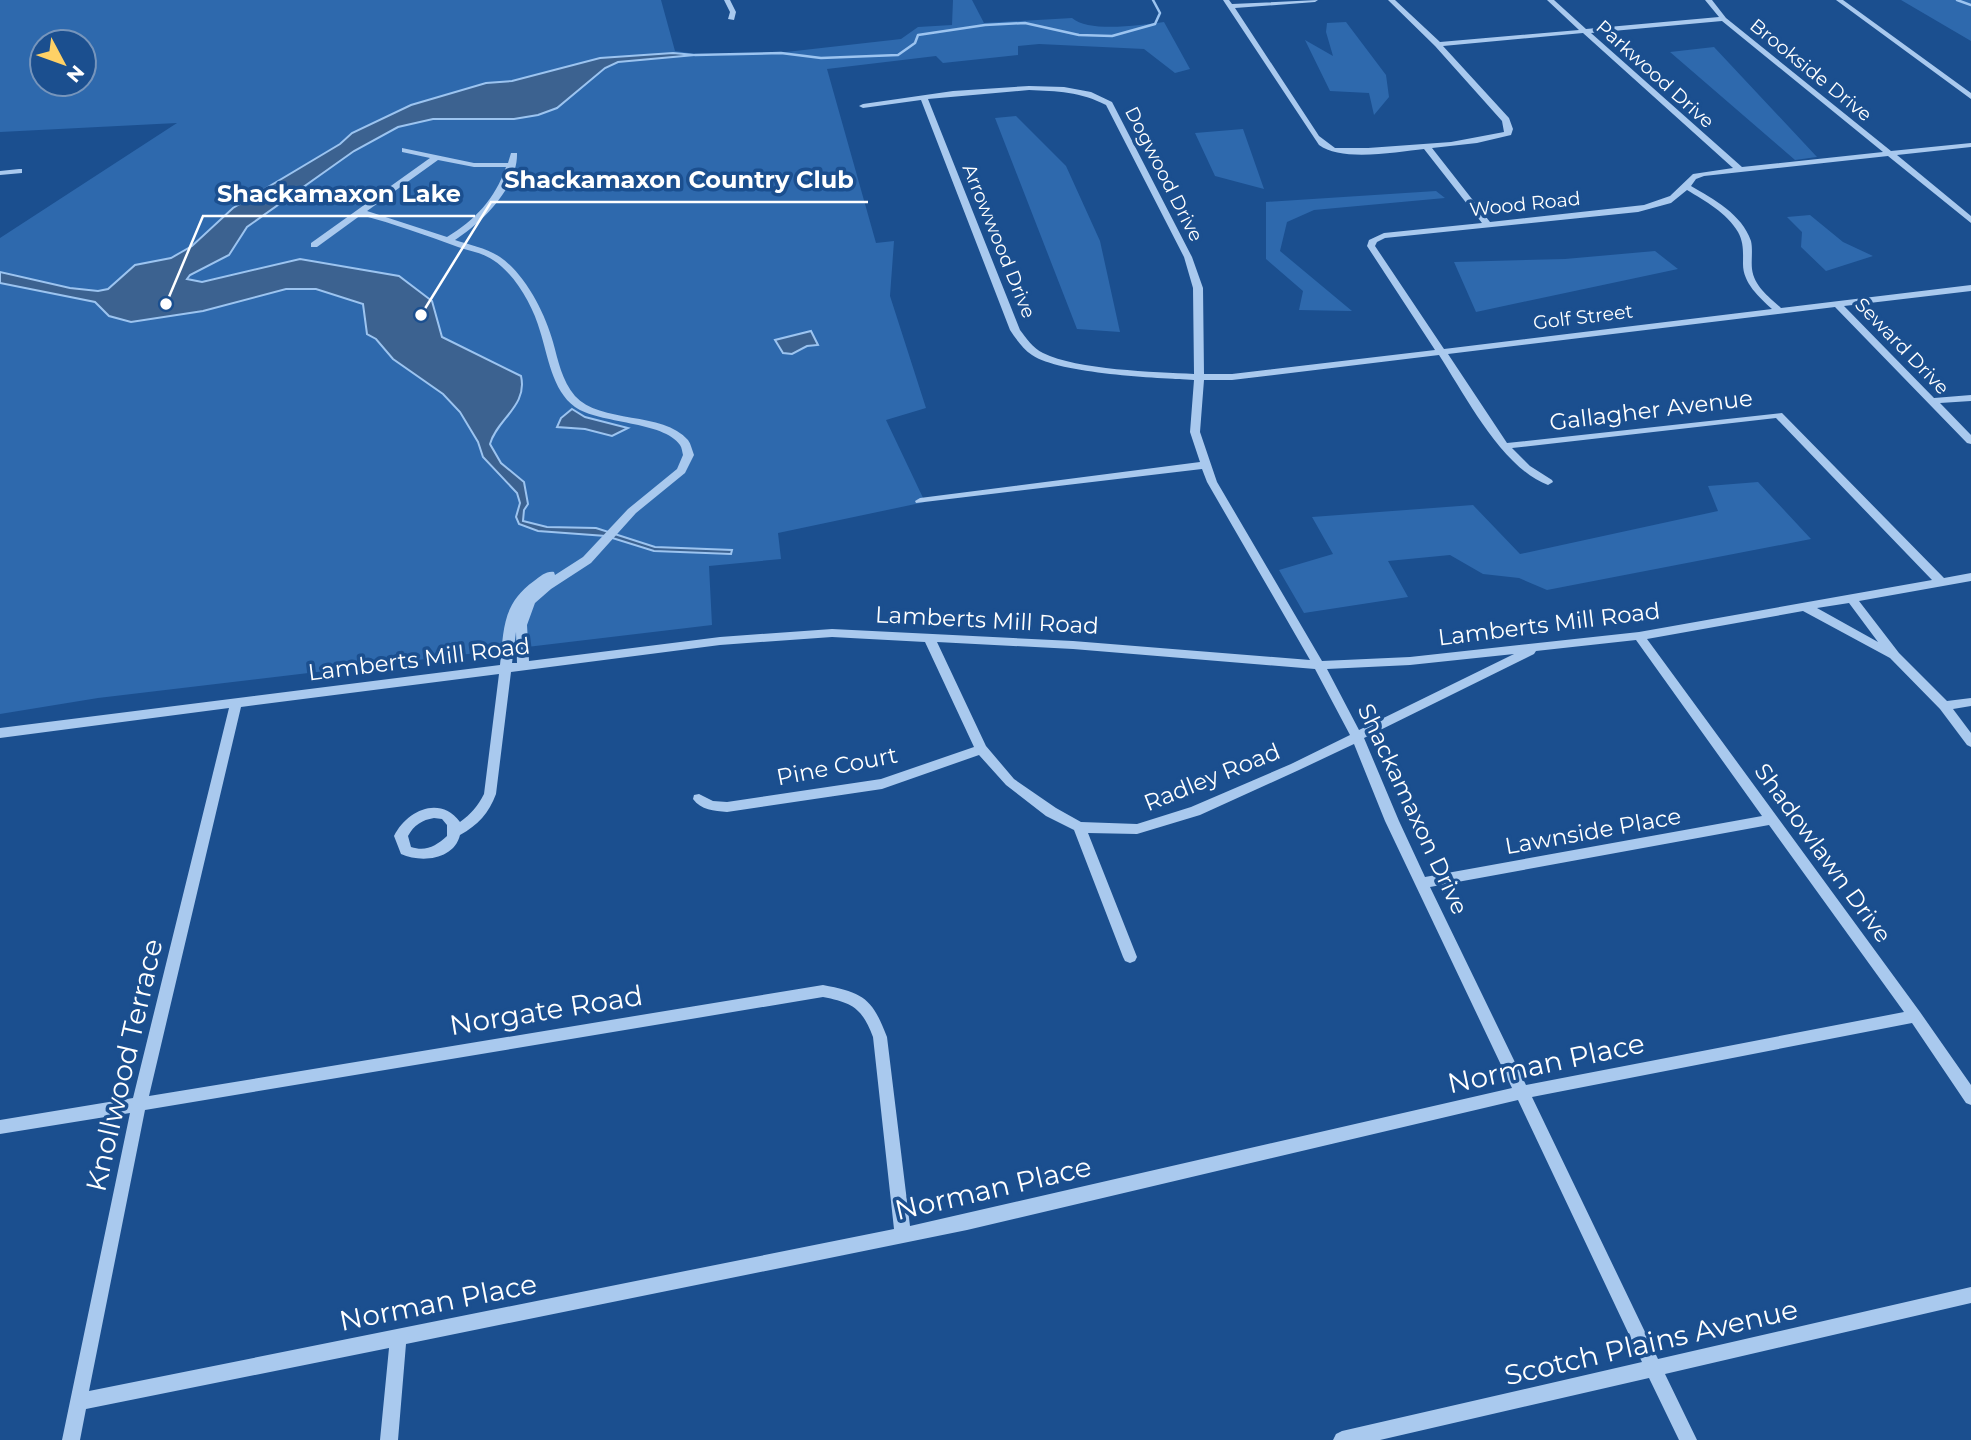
<svg xmlns="http://www.w3.org/2000/svg" width="1971" height="1440" font-family="Montserrat,sans-serif">
	<style>
		.green { fill: #2e69ad; fill-rule: evenodd }
		.water { fill: #3c6290; stroke: #9cc4f0; stroke-width: 2 }
		.lines { fill: none; stroke-linecap: round; stroke-linejoin: round }
		.stream { stroke: #9cc4f0; stroke-width: 2.5 }
		.minor { fill: #a9c9ee; fill-rule: evenodd }
		.labels { text-anchor: middle; dominant-baseline: central; stroke-width: 7; stroke-linejoin: round; paint-order: stroke }
		.far-street-label { font-size: 19px; fill: #fff; stroke: #1b4f8f }
		.street-label { font-size: 23px; fill: #fff; stroke: #1b4f8f }
		.near-street-label { font-size: 28px; fill: #fff; stroke: #1b4f8f }
		.leader { fill: none; stroke: #fff; stroke-width: 2.5 }
		.callout-dot { fill: #fff; stroke: #1b4f8f; stroke-width: 2.5 }
		.callout-label { font-size: 24px; text-anchor: middle; font-weight: bold; fill: #fff; stroke: #1b4f8f; stroke-width: 7; stroke-linejoin: round; paint-order: stroke }
	</style>
	<rect width="100%" height="100%" fill="#1b4f8f"/>
	<path class="green" d="M0,0H661L675,51L710,56L786,52L901,39L918,27L952,25L953,0H972L984,23L1072,18C1089,33 1141,25 1164,22L1190,69L1175,73L1144,49L1039,44L1018,46V55L943,63L936,56L827,69L876,243L894,241L890,296L926,408L886,420L925,502L778,533L781,559L709,566L712,625L98,698L0,714V238L177,123L0,132ZM42,42H84V84H42Z
		M1901,0H1971V41Z
		M1346,22L1386,75L1389,97L1374,115L1369,93L1330,91L1305,40L1333,56L1326,32L1327,23Z
		M1714,47L1817,157L1795,160L1670,52Z
		M1016,116L1066,166L1100,241L1120,332L1077,329L995,118Z
		M1243,129L1264,189L1215,176L1195,133Z
		M1436,191L1445,198L1314,210L1287,222L1280,251L1352,311L1299,310L1303,291L1266,259V202Z
		M1810,215L1843,242L1873,256L1826,271L1801,247L1802,232L1787,217Z
		M1655,251L1678,269L1476,312L1454,262L1565,259Z
		M1758,482L1811,539L1547,590L1519,578L1483,574L1450,555L1388,561L1408,597L1304,613L1279,570L1333,554L1312,517L1473,505L1520,554L1718,511L1708,486Z"/>
	<path class="water" d="M673,53L695,55L618,62L605,68L557,108L538,115L514,119H433L398,127L354,151L247,227L229,255L190,275L187,279L202,282L300,259L399,276L432,301L442,337L521,376C528,406 497,419 490,444L501,463L524,482L528,504L524,510L523,521L547,527L596,528L655,547L732,550L731,554L654,551L606,536L538,531L519,524L516,517L520,503L517,493L483,457L478,442L460,412L443,394L393,359L376,339L367,334L363,304L316,289H286L203,311L131,322L109,316L95,302L0,283V272L70,288L98,291L108,289L135,265L171,258L192,246L233,208L340,144L352,133L411,105L486,83L512,81L600,58Z
		M811,331L818,345L807,346L792,354L783,353L775,340Z
		M572,409L585,417L628,428L612,436L585,429L557,427L561,418Z"/>
	<g class="lines">
		<path class="stream" d="M1957,0L1971,5
			M695,55L781,53L821,58L898,55L915,43L918,35L985,25L1025,23L1079,35L1112,36L1155,24L1160,13L1153,0"/>
		<path class="minor" d="M724,0H730L736,12L734,20L728,19L730,12Z
			M1223,0H1229L1232,4L1318,0L1315,2L1235,8L1319,136L1335,148H1368L1451,142L1504,132L1502,121L1435,46L1388,0H1395L1440,42L1579,30L1547,0H1554L1586,29L1719,17L1705,0H1712L1726,18L1891,151L1971,143V147L1897,155L1971,216V223L1888,156L1704,176L1696,179L1691,186C1713,199 1742,214 1751,241C1753,250 1751,260 1752,269C1754,286 1769,297 1781,308L1971,285V291L1844,306L1934,398L1971,395V401L1940,403L1971,435V444L1967,443L1835,307L1448,354L1507,443L1782,413L1944,578L1971,573V581L1859,601L1899,653L1947,701L1971,698V706L1953,709L1971,733V747L1967,745L1940,709L1890,658L1803,611L1647,639L1920,1012L1971,1085V1105L1966,1103L1912,1023L1532,1097L1658,1359L1971,1287V1303L1665,1374L1697,1440H1679L1649,1378L1380,1440H1333L1336,1434L1342,1431L1642,1362L1518,1100L967,1230L406,1344L398,1440H380L389,1348L86,1409L80,1440H62L130,1113L0,1134V1120L133,1098L229,708L0,738V728L500,665C504,629 502,604 534,581C541,576 546,571 554,572L555,575L583,557L628,509L677,469L683,455C682,451 682,448 680,445C664,421 599,424 575,407C552,390 548,356 540,331C533,306 515,274 493,260C483,253 470,251 458,247C426,235 394,224 361,215L317,247H311V243L430,158L402,152V148L474,163H508L511,153H517C518,187 482,223 455,240C469,245 487,248 500,257C525,274 545,313 553,342C558,360 562,381 575,396C600,424 663,411 688,440C691,444 692,450 694,455L685,473L636,513L591,563L551,589L535,603L527,625L529,661L720,637L832,629L1073,641L1310,660L1207,482L1202,469L916,503L915,501L920,498L1200,462L1190,432L1194,380C1158,378 1060,374 1032,355C1023,349 1016,339 1010,330L921,100L863,108L859,106L863,104L953,91L1029,86L1064,87L1091,92L1112,102L1192,257L1203,288L1204,374H1232L1435,350L1367,246L1369,240L1384,233L1482,223L1424,149C1397,152 1341,162 1319,145ZM1722,21L1883,152L1742,167L1591,33ZM1583,33L1733,168L1693,174L1670,196L1644,205L1490,222L1432,148L1477,143L1511,135L1513,129L1509,118L1443,46ZM1029,90C1057,91 1081,92 1106,105L1184,257L1193,288L1194,374C1155,372 1077,370 1043,353C1033,348 1026,338 1020,330L928,99ZM438,160L474,167H506C495,199 475,220 447,237L367,211ZM1687,190C1705,201 1727,213 1738,232C1744,243 1743,252 1743,264C1743,283 1759,297 1772,309L1444,349L1375,246L1377,242L1385,238L1638,212L1671,203ZM1439,355C1465,395 1502,468 1548,485L1553,482L1552,480L1530,466L1512,448L1776,418L1932,580L1639,632L1410,657L1322,661L1217,482L1200,432L1204,380H1232ZM1849,603L1878,642L1817,608ZM516,632L517,663H512ZM832,637L925,642L974,747L881,779L727,802L713,801L699,794L694,795L693,799C701,810 714,811 727,812L882,789L979,755L1006,785L1046,816L1074,830L1123,957L1125,961L1130,963L1135,961L1137,957L1088,833L1137,834L1200,815L1299,770L1354,744L1385,821L1512,1088L910,1226L887,1037C872,998 864,993 823,985L149,1096L241,707L499,674L484,794C478,806 471,814 460,822C440,795 407,810 394,836L401,854C421,863 454,860 460,835C478,825 489,813 496,794L511,672L720,645ZM1636,640L1762,816L1425,877L1399,821L1364,738L1534,654L1536,651ZM937,642L1073,649L1315,669L1350,735L1291,764L1191,807L1137,824L1081,822L1056,808L1014,779L986,746ZM1514,654L1359,730L1327,669L1410,665ZM434,818L442,819L447,825V836C436,846 426,852 411,847L408,836C414,825 422,820 434,818ZM1769,825L1904,1012L1526,1085L1430,887ZM823,997C853,1003 862,1008 873,1037L894,1229L89,1391L145,1110Z
			M1836,0H1843L1971,93V99Z
			M19,169H22V173L0,175V171Z"/>
	</g>
	<g class="labels">
		<g class="far-street-label">
			<text transform="translate(1811 70) rotate(39)">Brookside Drive</text>
			<text transform="translate(1655 74) rotate(42)">Parkwood Drive</text>
			<text transform="translate(1164 174) rotate(63)">Dogwood Drive</text>
			<text transform="translate(1525 204) rotate(-6)">Wood Road</text>
			<text transform="translate(999 241) rotate(68)">Arrowwood Drive</text>
			<text transform="translate(1583 317) rotate(-7)">Golf Street</text>
			<text transform="translate(1902 346) rotate(46)">Seward Drive</text>
		</g>
		<g class="street-label">
			<text transform="translate(1651 410) rotate(-7)">Gallagher Avenue</text>
			<text transform="translate(987 620) rotate(3)">Lamberts Mill Road</text>
			<text transform="translate(1549 624) rotate(-7)">Lamberts Mill Road</text>
			<text transform="translate(419 659) rotate(-7)">Lamberts Mill Road</text>
			<text transform="translate(837 766) rotate(-11)">Pine Court</text>
			<text transform="translate(1212 777) rotate(-22)">Radley Road</text>
			<text transform="translate(1413 809) rotate(65)">Shackamaxon Drive</text>
			<text transform="translate(1593 831) rotate(-10)">Lawnside Place</text>
			<text transform="translate(1823 853) rotate(54)">Shadowlawn Drive</text>
		</g>
		<g class="near-street-label">
			<text transform="translate(546 1010) rotate(-9)">Norgate Road</text>
			<text transform="translate(1546 1063) rotate(-12)">Norman Place</text>
			<text transform="translate(124 1065) rotate(-77)">Knollwood Terrace</text>
			<text transform="translate(993 1188) rotate(-13)">Norman Place</text>
			<text transform="translate(438 1302) rotate(-11)">Norman Place</text>
			<text transform="translate(1651 1342) rotate(-13)">Scotch Plains Avenue</text>
		</g>
	</g>
	<path class="leader" d="M421 315L491 202H868M166 304L203 216H475"/>
	<g class="callout-dot">
		<circle cx="421" cy="315" r="7"/>
		<circle cx="166" cy="304" r="7"/>
	</g>
	<g class="callout-label">
		<text x="679" y="188">Shackamaxon Country Club</text>
		<text x="339" y="202">Shackamaxon Lake</text>
	</g>
	<g transform="translate(63 63) rotate(131)"><circle r="33" fill="#1b4f8f" stroke="#7695bc" stroke-width="2"/>
	<path d="M0-5L12 26L0 18L-12 26Z" fill="#ffd166"/>
	<text y="-10" font-size="19" font-weight="bold" text-anchor="middle" fill="#ffffff">N</text>
	</g>
</svg>
